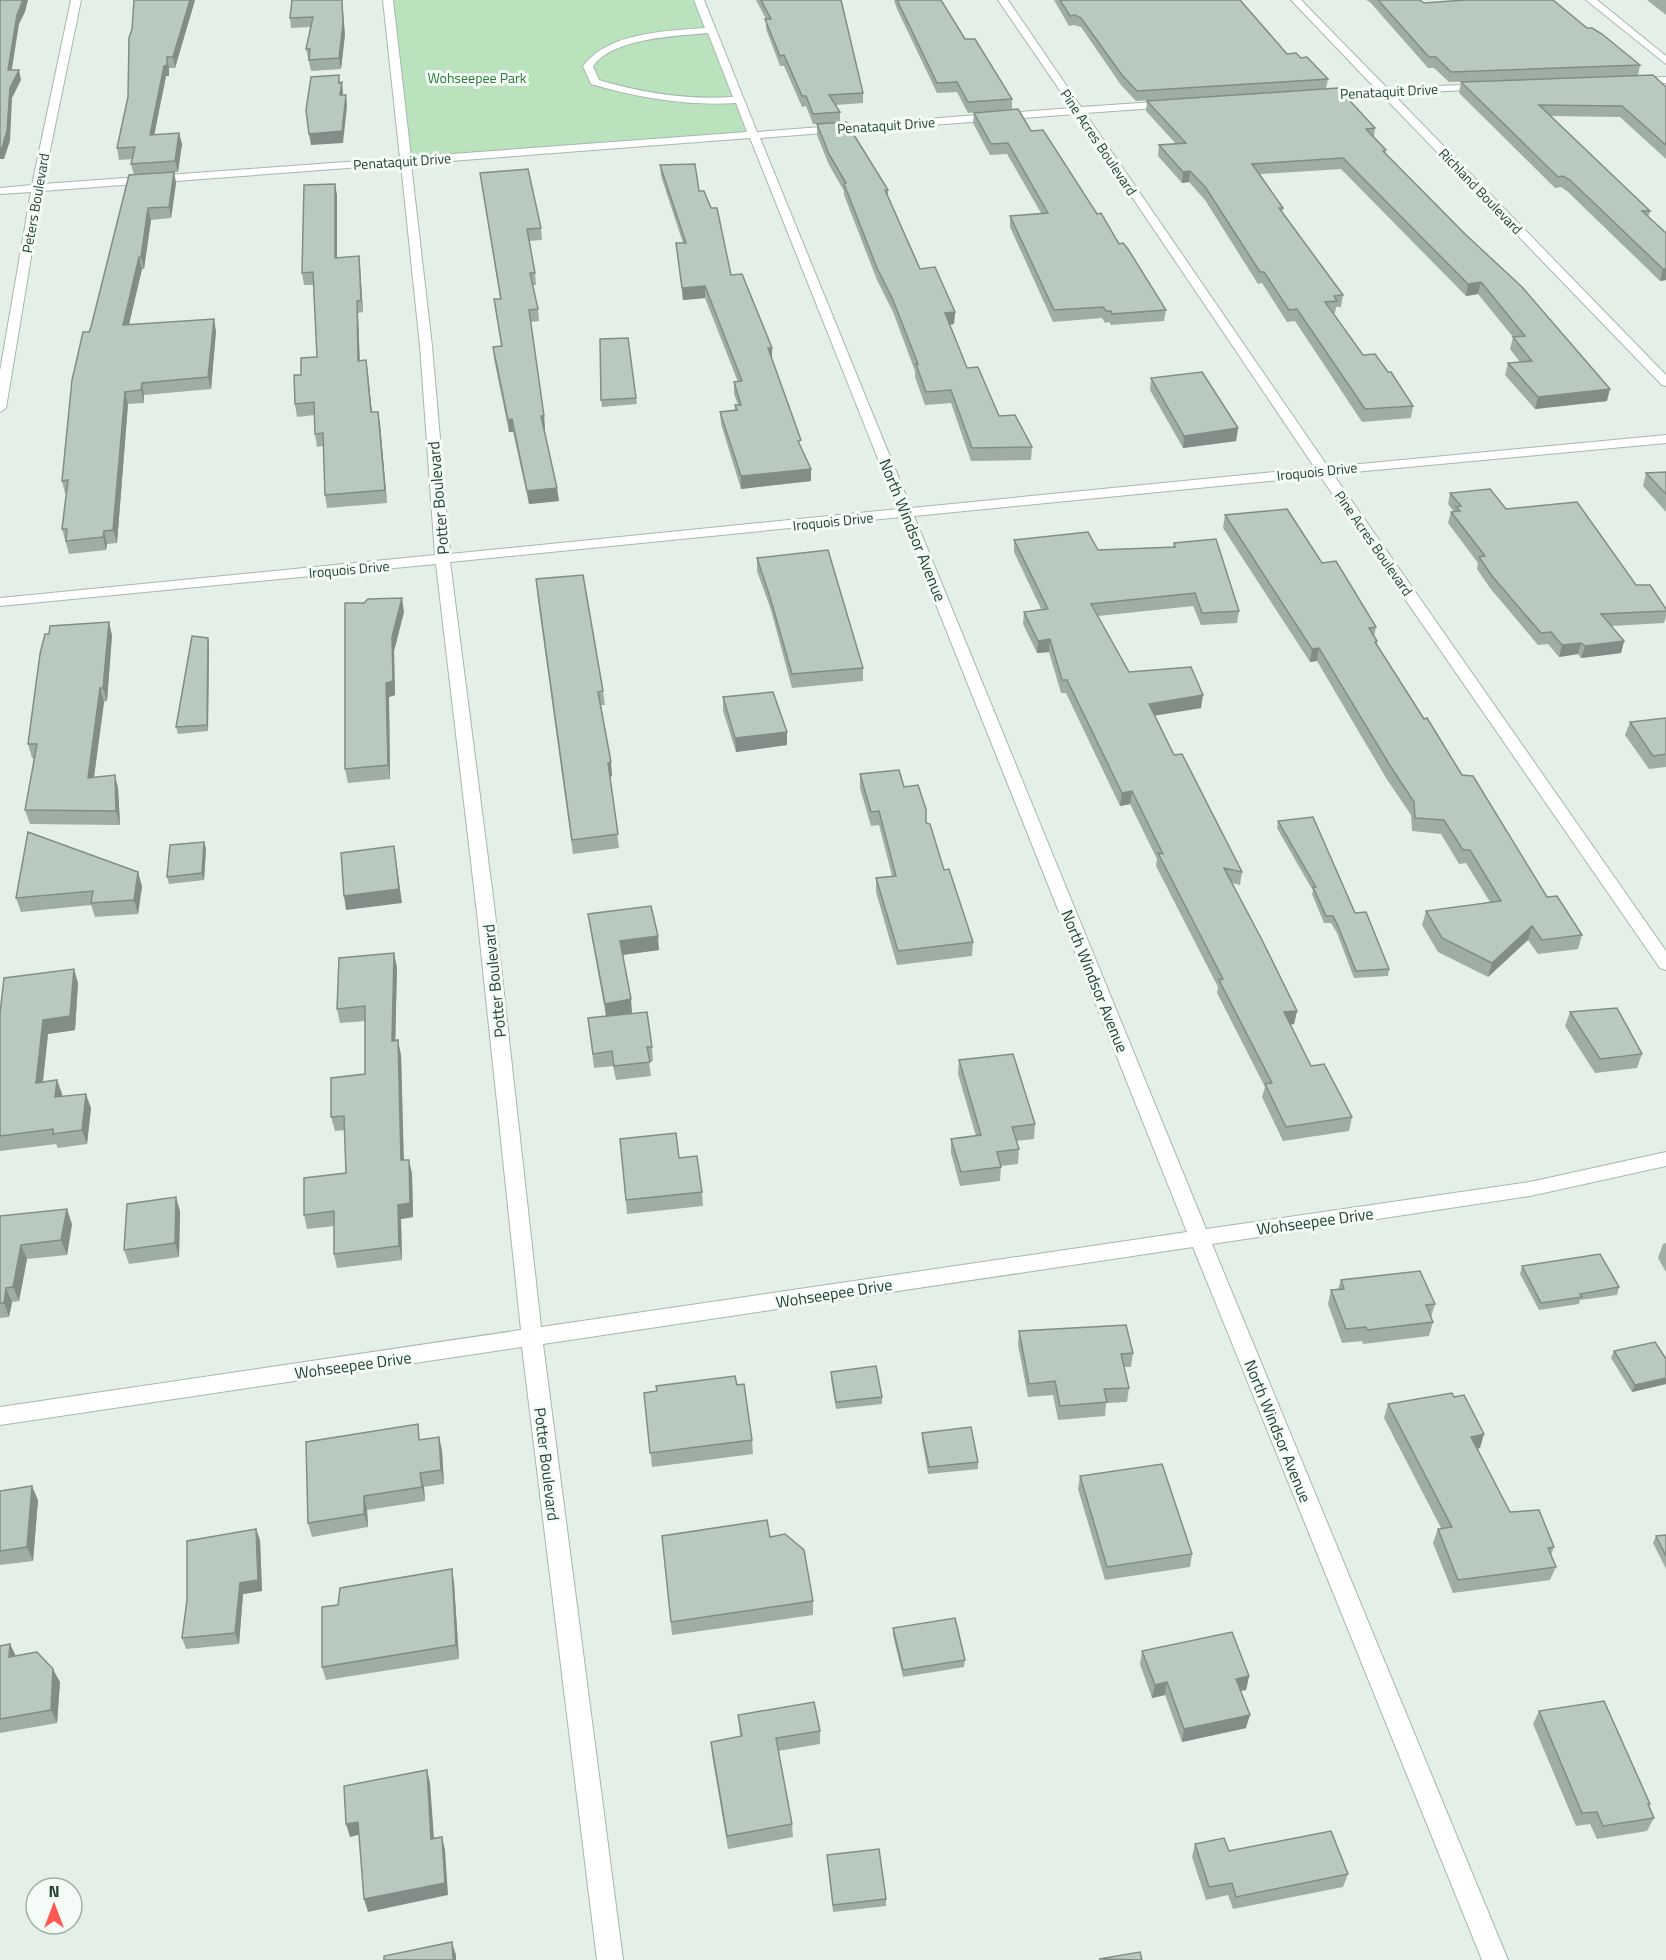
<svg xmlns="http://www.w3.org/2000/svg" width="1666" height="1960" font-family="'Titillium Web',sans-serif">
	<style>
		.green { fill: #bae2bd }
		.lines { fill: none; stroke-linecap: round; stroke-linejoin: round }
		.minor-casing { stroke: #a5b8ad; stroke-width: 2 }
		.minor { fill: #fff; fill-rule: evenodd }
		.wall { fill: #9eaea5 }
		.shaded-wall { fill: #818d86 }
		.building { fill: #b8cac0; stroke: #818d86; stroke-width: 1.5 }
		.labels { text-anchor: middle; dominant-baseline: central; stroke-width: 6; stroke-linejoin: round; paint-order: stroke }
		.far-park-label { font-size: 14px; fill: #257f36; stroke: #f5fbf7 }
		.far-street-label { font-size: 14px; fill: #204333; stroke: #f5fbf7 }
		.street-label { font-size: 16px; fill: #204333; stroke: #f5fbf7 }
	</style>
	<rect width="100%" height="100%" fill="#e4efe7"/>
	<path class="green" d="M388,0H700L755,135L405,160Z"/>
	<g class="lines">
		<defs>
			<path id="minor" d="M71,0H81L43,184L400,158L383,0H393L411,157L747,132L736,103C686,106 639,98 591,84L583,66C609,32 665,31 705,28L694,0H704L757,132L1072,108L998,0H1008L1081,107L1170,101L1175,104L1170,107L1085,113L1328,467L1666,435V443L1333,474L1666,951V970L1660,968L1320,476L914,516L1206,1229L1530,1182L1666,1152V1166L1530,1196L1212,1244L1508,1960H1482L1193,1247L543,1344L623,1960H597L522,1347L0,1425V1407L521,1330L477,913L436,564L0,606V598L435,555L420,346L401,164L42,191L6,408L0,412V371L31,192L0,194V188L32,185ZM708,33L733,97C687,100 643,93 599,80L593,66C613,38 675,36 708,33ZM1076,114L1315,468L911,508L760,138ZM750,138L898,509L450,554L432,346L411,164ZM901,517L1187,1232L541,1327L495,913L450,562Z
				M1291,0H1301L1387,88L1488,84V88L1484,89L1393,94L1666,375V386L1662,385L1382,95L1316,97L1315,95L1320,92L1376,89Z
				M1586,0H1597L1666,56V64Z
				M1666,77V83L1635,84L1630,81L1635,78Z"/>
		</defs>
		<use href="#minor" class="minor-casing"/>
		<use href="#minor" class="minor"/>
	</g>
	<path class="wall" d="M195,0L175,68H169V76H166L154,135L179,133L182,144L178,172H174L176,183L171,218L151,220L144,269H142L129,324L216,331L211,389L144,395V403L128,404L117,543L107,544L106,550L69,554L62,529L66,493H65L62,481L89,332L91,327L134,175L131,164L132,159L119,160L117,148Z
		M292,0L345,34L341,69L311,71L306,49L311,27L291,28L290,18Z
		M756,0H841L863,93V103L835,105L840,112V122L888,190V196L920,269L955,312L954,324L950,325L967,368L999,416L1032,447L1031,460L971,461L951,403L925,405L915,377V371L893,312L877,280L844,195V191L829,165L817,135V124H813L806,106L802,107L784,66H780L766,29V19Z
		M894,0H941L965,39L1012,99V109L968,113L957,92L937,93L897,9Z
		M1054,0H1240L1287,54L1328,79L1326,89L1136,101L1121,85L1081,27L1074,25L1069,26Z
		M1366,0H1420L1424,3L1587,28L1640,65L1638,76L1449,82L1434,68H1428L1370,2Z
		M1647,0H1666V15Z
		M1461,82L1666,87V159L1620,117L1550,116L1650,211L1648,217L1666,280L1660,281L1567,191L1561,187L1555,188L1459,93Z
		M1147,101L1375,128L1374,137L1386,150L1385,153L1607,401L1535,409L1505,375L1508,363L1520,362L1510,349L1513,337L1478,294L1466,296L1341,169L1260,174L1283,208L1282,213L1343,295L1341,307H1336L1335,313H1333L1363,355L1413,406L1411,418L1362,422L1295,321L1287,322L1262,283L1258,284L1205,200L1189,182L1182,183L1158,156L1159,145L1176,144L1146,111Z
		M974,113L1031,131L1097,214L1166,310L1164,321L1111,325L1109,322L1105,323L1102,318L1053,322L1010,227V216L1041,213L1007,154L990,155L973,123Z
		M660,165L699,191L731,275L772,348V360L801,448L811,469V481L741,489L721,424L720,412L735,410V405H738L734,394V382H738L705,298L683,300L676,243H683L661,176Z
		M480,173L541,228L542,240L529,241L535,273L536,285H533L538,309L539,321L531,322L544,416L545,429H544L559,501L529,504L513,432H509L494,359L493,347L501,346L494,299H500Z
		M337,195V258L360,268L363,312L358,313L360,361L366,360L372,412H378L380,424L387,503L327,508L325,495L323,446L317,447L315,434V415L297,417L295,404L301,375L317,357L313,285H304L302,273Z
		M1151,378L1238,428L1236,441L1183,448L1150,390Z
		M636,398L637,404L602,407L601,400Z
		M1666,472V512L1643,486L1646,473Z
		M1450,493L1506,509L1636,585L1666,609V617L1664,623L1611,626L1624,641L1621,653L1581,658L1578,654L1559,657L1548,644L1538,645L1490,588L1477,569L1478,563L1448,523L1451,512H1454L1448,504Z
		M1225,515L1322,563L1376,627L1374,637L1377,641V645L1424,719L1547,897L1582,935L1578,949L1538,954L1528,940L1488,977L1438,952L1422,925L1426,911L1490,902L1466,863L1459,864L1441,834L1412,831L1411,815L1386,778L1317,661L1310,662L1223,528Z
		M1014,540L1098,550L1173,547L1174,543L1239,611L1237,623L1201,625L1193,606L1098,616L1129,672L1201,708L1154,715L1174,755L1242,872L1240,885L1232,883L1297,1011L1294,1024L1290,1025L1311,1066L1352,1117L1349,1131L1283,1141L1262,1097L1265,1087L1217,993L1218,987L1156,866L1157,859L1130,804L1120,806L1066,693H1061L1049,652L1037,653L1023,624L1024,612L1041,609L1014,552Z
		M757,558L863,668V681L792,688L771,610L757,571Z
		M537,593L603,691L605,705H601L612,776L610,777L619,848L573,854Z
		M404,612L394,651L395,695L389,697L390,779L348,783L345,769Z
		M112,635L107,701L104,702L94,777L118,788L120,825L30,824L25,810L34,758H32L28,744Z
		M209,644L208,731L178,734L176,727Z
		M723,697L787,745L736,752L723,711Z
		M1666,718V767L1649,769L1625,735L1630,722Z
		M860,774L904,787L926,823L973,942L972,956L897,965L876,892V878L892,876L879,825L871,826L860,788Z
		M1278,821L1355,913L1389,969L1388,976L1354,978L1337,933L1331,923H1324L1312,894L1313,891L1277,828Z
		M204,842L206,849L204,880L169,884L167,877Z
		M142,886L138,914L95,917L91,905L21,912L16,898Z
		M588,914L659,950L623,955L632,1013L624,1014L652,1047L653,1061L649,1062L651,1076L616,1080L613,1066L594,1068L588,1018L606,1016L590,928Z
		M397,967L395,1041L401,1055L404,1160H409L412,1174L413,1217L401,1219L402,1260L337,1268L334,1254V1226L307,1229L304,1215L346,1173L345,1130L335,1131L331,1117L365,1074V1021L340,1023L337,1009Z
		M78,983L75,1030L48,1034L43,1082L57,1080L62,1094V1097L91,1108L87,1144L58,1148L56,1144L0,1151V1013Z
		M1570,1012L1642,1054L1637,1068L1595,1073L1565,1026Z
		M959,1060L1035,1124L1034,1139L1016,1141L1019,1149L1018,1164L1001,1166L1000,1181L960,1186L951,1153V1139L976,1136L958,1074Z
		M620,1139L679,1158L702,1192L703,1206L627,1214Z
		M180,1211L179,1257L129,1264L124,1250Z
		M0,1216L72,1224L67,1255L27,1259L19,1301L12,1302L9,1317L0,1318Z
		M1666,1243V1272L1658,1258L1663,1244Z
		M1522,1266L1619,1287L1617,1295L1580,1300L1579,1304L1539,1310L1520,1274Z
		M1341,1280L1435,1304L1431,1317L1433,1322L1429,1336L1363,1344L1362,1341L1342,1343L1328,1304L1331,1290L1338,1289Z
		M1019,1331L1133,1353L1131,1367H1124L1129,1388L1127,1402L1106,1403L1105,1416L1058,1420L1053,1395L1028,1397L1018,1345Z
		M1614,1351L1666,1359V1384L1632,1392L1611,1358Z
		M831,1372L882,1397V1404L836,1409L831,1379Z
		M737,1385L752,1440L753,1454L652,1467L644,1393Z
		M1388,1404L1480,1448L1477,1449L1510,1512L1554,1547L1551,1555L1556,1567L1550,1580L1453,1593L1433,1543L1438,1529L1441,1528L1384,1418Z
		M922,1433L978,1462V1469L928,1474L922,1440Z
		M439,1437L442,1451L444,1484L424,1487L425,1501L367,1510L368,1527L312,1537L308,1523L421,1440Z
		M1080,1476L1192,1554L1190,1567L1105,1580L1078,1489Z
		M0,1491L38,1500L33,1561L0,1565V1569Z
		M256,1529L260,1540L262,1591L243,1594L239,1644L186,1649L182,1638Z
		M1666,1535V1569L1653,1543L1656,1536Z
		M662,1536L770,1537L813,1601V1615L672,1635Z
		M454,1583L459,1659L326,1680L322,1667L338,1605Z
		M893,1628L965,1660L964,1667L903,1677L893,1635Z
		M10,1644L16,1656L60,1682L57,1723L0,1733V1646Z
		M1142,1651L1249,1676L1246,1690L1240,1691L1246,1728L1182,1742L1165,1695L1152,1698L1140,1664Z
		M1539,1711L1649,1806L1654,1818L1647,1831L1597,1839L1590,1824L1576,1826L1533,1724Z
		M738,1715L820,1731V1744L778,1751L792,1824L793,1837L728,1849L712,1755L711,1742L740,1736Z
		M1195,1844L1229,1851L1348,1874L1343,1887L1233,1909L1228,1895L1206,1900L1192,1857Z
		M827,1855L886,1899V1906L833,1912Z"/>
	<path class="shaded-wall" d="M23,0H28L25,12L19,24L10,81L8,70L17,15Z
		M190,0H195L175,68L173,57Z
		M342,0L345,34L341,69L339,58Z
		M167,57L169,68V76H166L152,146L150,135L164,66Z
		M19,70L21,80L12,98L10,141L4,159H0V148L10,88Z
		M342,82L343,93L342,106L340,95Z
		M346,95L347,106L343,143L311,145L309,134Z
		M179,133L182,144L178,172L175,161Z
		M1190,171L1189,182L1182,183L1183,172Z
		M174,172L176,183L171,218L169,207Z
		M335,184L337,195V270L335,258Z
		M148,208L151,220L144,269L141,257Z
		M359,256L360,268L363,312L361,300Z
		M139,257L142,269L126,337L123,325Z
		M1663,269H1666V280L1660,281Z
		M1481,282L1478,294L1466,296L1468,284Z
		M705,286V298L683,300L682,288Z
		M357,301L358,313L360,374L358,361Z
		M955,312L954,324L944,325L945,313Z
		M214,319L216,331L211,389L208,377Z
		M768,348H772V360Z
		M366,360L368,373L373,425L371,412Z
		M142,383L144,395V403L141,390Z
		M1610,389L1607,401L1535,409L1538,397Z
		M125,392L128,404L117,543L113,530Z
		M378,412L380,424L387,503L385,490Z
		M541,416H544L545,429H543Z
		M512,419L513,432H509L508,420Z
		M1238,428L1236,441L1183,448L1184,436Z
		M811,469V481L741,489V476Z
		M557,488L559,501L529,504L527,491Z
		M104,531L107,544L106,550L103,537Z
		M402,598L404,612L394,651L395,695L389,697L390,779L388,765L386,683L392,637Z
		M109,622L112,635L107,701L103,688Z
		M208,638L209,644L208,731L207,725Z
		M1050,639L1049,652L1037,653L1038,641Z
		M1624,641L1621,653L1581,658L1585,646Z
		M1581,643L1578,654L1559,657L1562,645Z
		M1319,648L1317,661L1310,662L1312,649Z
		M100,688L104,702L92,792L88,778Z
		M1203,695L1201,708L1147,717L1149,704Z
		M787,732V745L736,752L735,738Z
		M611,762L612,776L610,777L608,763Z
		M115,775L118,788L120,825L116,811Z
		M1132,791L1130,804L1120,806L1122,793Z
		M204,842L206,849L204,880L202,873Z
		M394,846L402,903L346,910L344,896Z
		M138,872L142,886L138,914L134,900Z
		M1532,926L1528,940L1488,977L1492,963Z
		M658,936L659,950L622,955L620,941Z
		M394,953L397,967L395,1055L392,1041Z
		M74,969L78,983L75,1030L48,1034L41,1097L36,1083L43,1020Z
		M631,999L632,1013L606,1018L605,1004Z
		M1297,1011L1294,1024L1282,1026L1284,1012Z
		M398,1040L401,1055L404,1175L401,1160Z
		M57,1080L62,1094L60,1112L55,1097Z
		M86,1094L91,1108L87,1144L82,1130Z
		M409,1160L412,1174L413,1217L401,1219L402,1260L399,1246L398,1205Z
		M176,1197L180,1211L179,1257L175,1243Z
		M67,1209L72,1224L67,1255L61,1240Z
		M21,1245L27,1259L19,1301L13,1287Z
		M6,1288L12,1302L9,1317L4,1303Z
		M1666,1378V1384L1632,1392L1635,1385Z
		M1484,1434L1480,1448L1466,1451L1471,1437Z
		M439,1437L442,1451L444,1484L441,1470Z
		M420,1473L424,1487L425,1501L422,1487Z
		M32,1486L38,1500L33,1561L27,1547Z
		M364,1496L367,1510L368,1527L364,1514Z
		M256,1529L260,1540L262,1591L243,1594L239,1644L235,1633L240,1583Z
		M452,1569L454,1583L459,1659L456,1645Z
		M10,1644L16,1657H9Z
		M53,1669L60,1682L57,1723L51,1710Z
		M1249,1676L1246,1690L1232,1692L1236,1679Z
		M1167,1682L1165,1695L1152,1698L1155,1685Z
		M1250,1715L1246,1728L1182,1742L1184,1729Z
		M427,1770L430,1783L435,1852L431,1839Z
		M358,1822L362,1834L350,1837L346,1824Z
		M442,1837L445,1850L448,1895L368,1912L364,1899Z
		M452,1942L456,1955V1960H453Z"/>
	<path class="building" d="M0,0H23L17,15L8,70H19L10,88L7,131L2,148H0Z
		M134,0H190L173,57H167V65L164,66L150,135L179,133L175,161L131,164L135,147L117,148L128,97L129,38L132,29Z
		M292,0H342L343,24L339,58L309,60L310,49H306L313,17L290,18Z
		M761,0H841L863,93L829,95L840,112L813,114L806,96H802L784,55L780,56L765,19H771Z
		M897,0H941L965,39H975L1012,99L968,102L957,82L937,83Z
		M1060,0H1240L1287,54L1296,53L1301,58L1307,57L1328,79L1137,91L1122,75L1081,18L1075,15L1070,16Z
		M1378,0H1420L1424,3L1465,0H1553L1587,28H1592L1602,34L1640,65L1451,72L1436,57H1429Z
		M339,75V83L342,82L340,95H346L342,131L309,134L306,110L311,77Z
		M1653,75L1666,87V145L1622,106L1539,105L1650,211H1642L1666,233V269H1663L1570,180L1563,176L1558,177L1461,82Z
		M1338,88L1375,128L1366,129L1386,150L1383,151L1465,234L1522,287L1610,389L1538,397L1508,363L1532,361L1513,337L1525,336L1481,282L1468,284L1343,158L1252,164L1283,208H1279L1343,295L1334,296L1337,301L1325,302L1363,355L1375,354L1388,372H1391L1413,406L1365,409L1297,309L1289,310L1264,272H1260L1206,188L1190,171L1183,172L1159,145L1186,143L1147,101Z
		M1018,109L1031,131L1043,130L1097,214L1101,213L1119,244L1123,243L1128,249L1166,310L1112,314L1111,311H1106L1103,307L1054,310L1010,216L1048,213L1008,143L991,144L974,113Z
		M846,122L888,190H885L920,269L935,267L955,312L945,313L967,368L978,367L999,416L1015,415L1032,447L972,448L951,390L926,392L916,364H918L893,300L877,268L844,184L846,183L829,154L817,124Z
		M695,164L699,191H704L711,208H717L731,275L742,274L772,348H768L801,440L798,441L811,469L741,476L720,412L737,410L735,405H741L734,382L742,381L705,286L682,288L676,243H686L660,165Z
		M528,169L541,228L527,229L535,273H530L538,309L529,310L544,416H541L557,488L527,491L512,419L508,420L493,347L502,346L494,299H501L480,173Z
		M174,172L169,207L148,208L141,257H139L123,325L214,319L208,377L142,383L141,390L125,392L113,530L104,531L103,537L66,541L67,529H62L68,480L62,481L72,380L83,332H89L91,327L129,175Z
		M335,184V258L359,256L361,300L357,301L358,361L366,360L371,412H378L385,490L325,495L323,433L315,434L314,402L295,404L294,375H301V358L317,357L313,272L302,273L304,185Z
		M628,338L636,398L601,400L600,339Z
		M1202,372L1238,428L1184,436L1151,378Z
		M1666,472V494L1646,473Z
		M1490,489L1506,509L1577,502L1636,585H1650L1666,609V611L1601,614L1624,641L1585,646L1581,643L1562,645L1551,632L1541,633L1492,576L1479,557L1485,556L1451,512L1460,511L1456,507L1461,506L1450,493Z
		M1287,509L1322,563L1336,561L1376,627L1369,628L1377,641L1375,642L1424,719L1427,718L1462,775L1473,776L1547,897L1557,896L1582,935L1542,940L1532,926L1492,963L1442,938L1426,911L1501,901L1470,850H1463L1444,820L1415,818L1414,802L1389,764L1319,648L1312,649L1225,515Z
		M1088,532L1098,550L1175,547L1174,543L1216,539L1239,611L1202,613L1195,593L1091,604L1129,672L1191,667L1203,695L1149,704L1174,755L1182,754L1242,872L1224,868L1261,938L1297,1011L1284,1012L1311,1066L1324,1064L1352,1117L1286,1127L1265,1084L1272,1083L1219,980L1223,979L1158,853L1163,854L1132,791L1122,793L1067,680H1062L1050,639L1038,641L1024,612L1048,609L1014,540Z
		M828,550L863,668L792,674L770,597L757,558Z
		M583,575L603,691L598,692L611,762L608,763L618,834L572,840L536,579Z
		M402,598L392,637L393,681L386,683L388,765L345,769V603H364L368,599Z
		M109,622L103,688H100L88,778L115,775L116,811L25,810L37,744H28L40,654L45,634H49L50,626Z
		M192,636L208,638L207,725L176,727Z
		M773,692L787,732L735,738L723,697Z
		M1666,718V754L1653,756L1630,722Z
		M899,770L904,787L918,785L926,809V823L930,824L944,870L949,869L973,942L898,951L876,878L896,876L879,811L871,812L860,774Z
		M1313,817L1355,913L1366,912L1389,969L1356,971L1338,926L1333,916H1326L1313,887H1316L1278,821Z
		M28,832L138,872L134,900L91,903L93,891L16,898Z
		M204,842L202,873L167,877L170,845Z
		M394,846L399,889L344,896L341,853Z
		M651,906L658,936L620,941L631,999L605,1004L588,914Z
		M394,953L392,1041L398,1040L401,1160H409L410,1203L398,1205L399,1246L334,1254V1211L304,1215V1178L346,1173L344,1116L331,1117V1078L365,1074V1006L337,1009L339,958Z
		M74,969L70,1016L43,1020L36,1083L57,1080L55,1097L86,1094L82,1130L53,1134V1129L0,1136V1013L4,978Z
		M1617,1008L1642,1054L1600,1059L1570,1012Z
		M647,1012L652,1047H647L650,1062L614,1066L612,1051L593,1054L588,1018Z
		M1013,1054L1035,1124L1012,1127L1019,1149L997,1152L1001,1167L961,1172L951,1139L981,1135L959,1060Z
		M676,1133L679,1158L697,1156L702,1192L626,1200L620,1139Z
		M176,1197L175,1243L124,1250L127,1204Z
		M67,1209L61,1240L21,1245L13,1287L6,1288L4,1303H0V1216Z
		M1600,1254L1619,1287L1580,1294L1582,1297L1541,1303L1522,1266Z
		M1420,1271L1435,1304L1426,1305L1433,1322L1367,1330L1366,1327L1346,1329L1331,1290L1344,1289L1341,1280Z
		M1126,1325L1133,1353L1121,1354L1129,1388L1104,1389L1107,1402L1060,1406L1055,1381L1029,1384L1019,1331Z
		M1655,1342L1666,1359V1378L1635,1385L1614,1351Z
		M876,1366L882,1397L836,1402L831,1372Z
		M735,1376L737,1385L744,1384L752,1440L650,1453L644,1393L657,1391L656,1386Z
		M1452,1393L1454,1397L1464,1395L1484,1434L1471,1437L1510,1512L1539,1510L1554,1547L1548,1548L1556,1567L1458,1580L1438,1529L1452,1527L1388,1404Z
		M418,1424L419,1440L439,1437L441,1470L420,1473L422,1487L364,1496V1514L308,1523L306,1442Z
		M971,1427L978,1462L929,1467L922,1433Z
		M1162,1464L1192,1554L1107,1567L1080,1476Z
		M32,1486L27,1547L0,1551V1491Z
		M767,1520L770,1537L785,1534L804,1550L813,1601L671,1622L662,1536Z
		M256,1529L258,1580L240,1583L235,1633L182,1638L187,1600V1541Z
		M1666,1535V1556L1656,1536Z
		M452,1569L456,1645L322,1667V1607L338,1605L340,1588Z
		M955,1618L965,1660L903,1670L893,1628Z
		M1232,1632L1249,1676L1236,1679L1250,1715L1184,1729L1167,1682L1155,1685L1142,1651Z
		M10,1644L9,1657L37,1652L53,1669L51,1710L0,1719V1646Z
		M1604,1701L1650,1804H1648L1654,1818L1603,1826L1597,1812L1582,1813L1539,1711Z
		M814,1702L820,1731L776,1738L792,1824L727,1836L711,1742L742,1736L738,1715Z
		M427,1770L431,1839L442,1837L445,1883L364,1899L358,1822L346,1824L344,1786Z
		M1331,1831L1348,1874L1236,1897L1232,1883L1209,1887L1195,1844L1224,1838L1229,1851Z
		M879,1849L886,1899L833,1905L827,1855Z
		M452,1942L453,1960H384V1956Z
		M1140,1952L1142,1960L1099,1959Z"/>
	<g class="labels">
		<g class="far-park-label">
			<text x="477" y="77">Wohseepee Park</text>
		</g>
		<g class="far-street-label">
			<text transform="translate(1389 91) rotate(-3)">Penataquit Drive</text>
			<text transform="translate(886 125) rotate(-4)">Penataquit Drive</text>
			<text transform="translate(1099 142) rotate(56)">Pine Acres Boulevard</text>
			<text transform="translate(402 161) rotate(-4)">Penataquit Drive</text>
			<text transform="translate(1481 191) rotate(46)">Richland Boulevard</text>
			<text transform="translate(35 203) rotate(-80)">Peters Boulevard</text>
			<text transform="translate(1317 471) rotate(-6)">Iroquois Drive</text>
			<text transform="translate(833 521) rotate(-6)">Iroquois Drive</text>
			<text transform="translate(1374 543) rotate(55)">Pine Acres Boulevard</text>
			<text transform="translate(349 569) rotate(-5)">Iroquois Drive</text>
		</g>
		<g class="street-label">
			<text transform="translate(438 498) rotate(-95)">Potter Boulevard</text>
			<text transform="translate(913 530) rotate(68)">North Windsor Avenue</text>
			<text transform="translate(494 981) rotate(-96)">Potter Boulevard</text>
			<text transform="translate(1095 981) rotate(68)">North Windsor Avenue</text>
			<text transform="translate(1315 1221) rotate(-8)">Wohseepee Drive</text>
			<text transform="translate(834 1293) rotate(-9)">Wohseepee Drive</text>
			<text transform="translate(353 1365) rotate(-8)">Wohseepee Drive</text>
			<text transform="translate(1278 1431) rotate(68)">North Windsor Avenue</text>
			<text transform="translate(547 1464) rotate(83)">Potter Boulevard</text>
		</g>
	</g>
	<g transform="translate(54 1906)"><circle r="28" fill="#f5fbf7" stroke="#a0b1a9" stroke-width="1.5"/>
	<path d="M0-4.5L10 22L0 15L-10 22Z" fill="#ff5851"/>
	<text y="-9" font-size="16" font-weight="bold" text-anchor="middle" fill="#204333">N</text>
	</g>
</svg>
